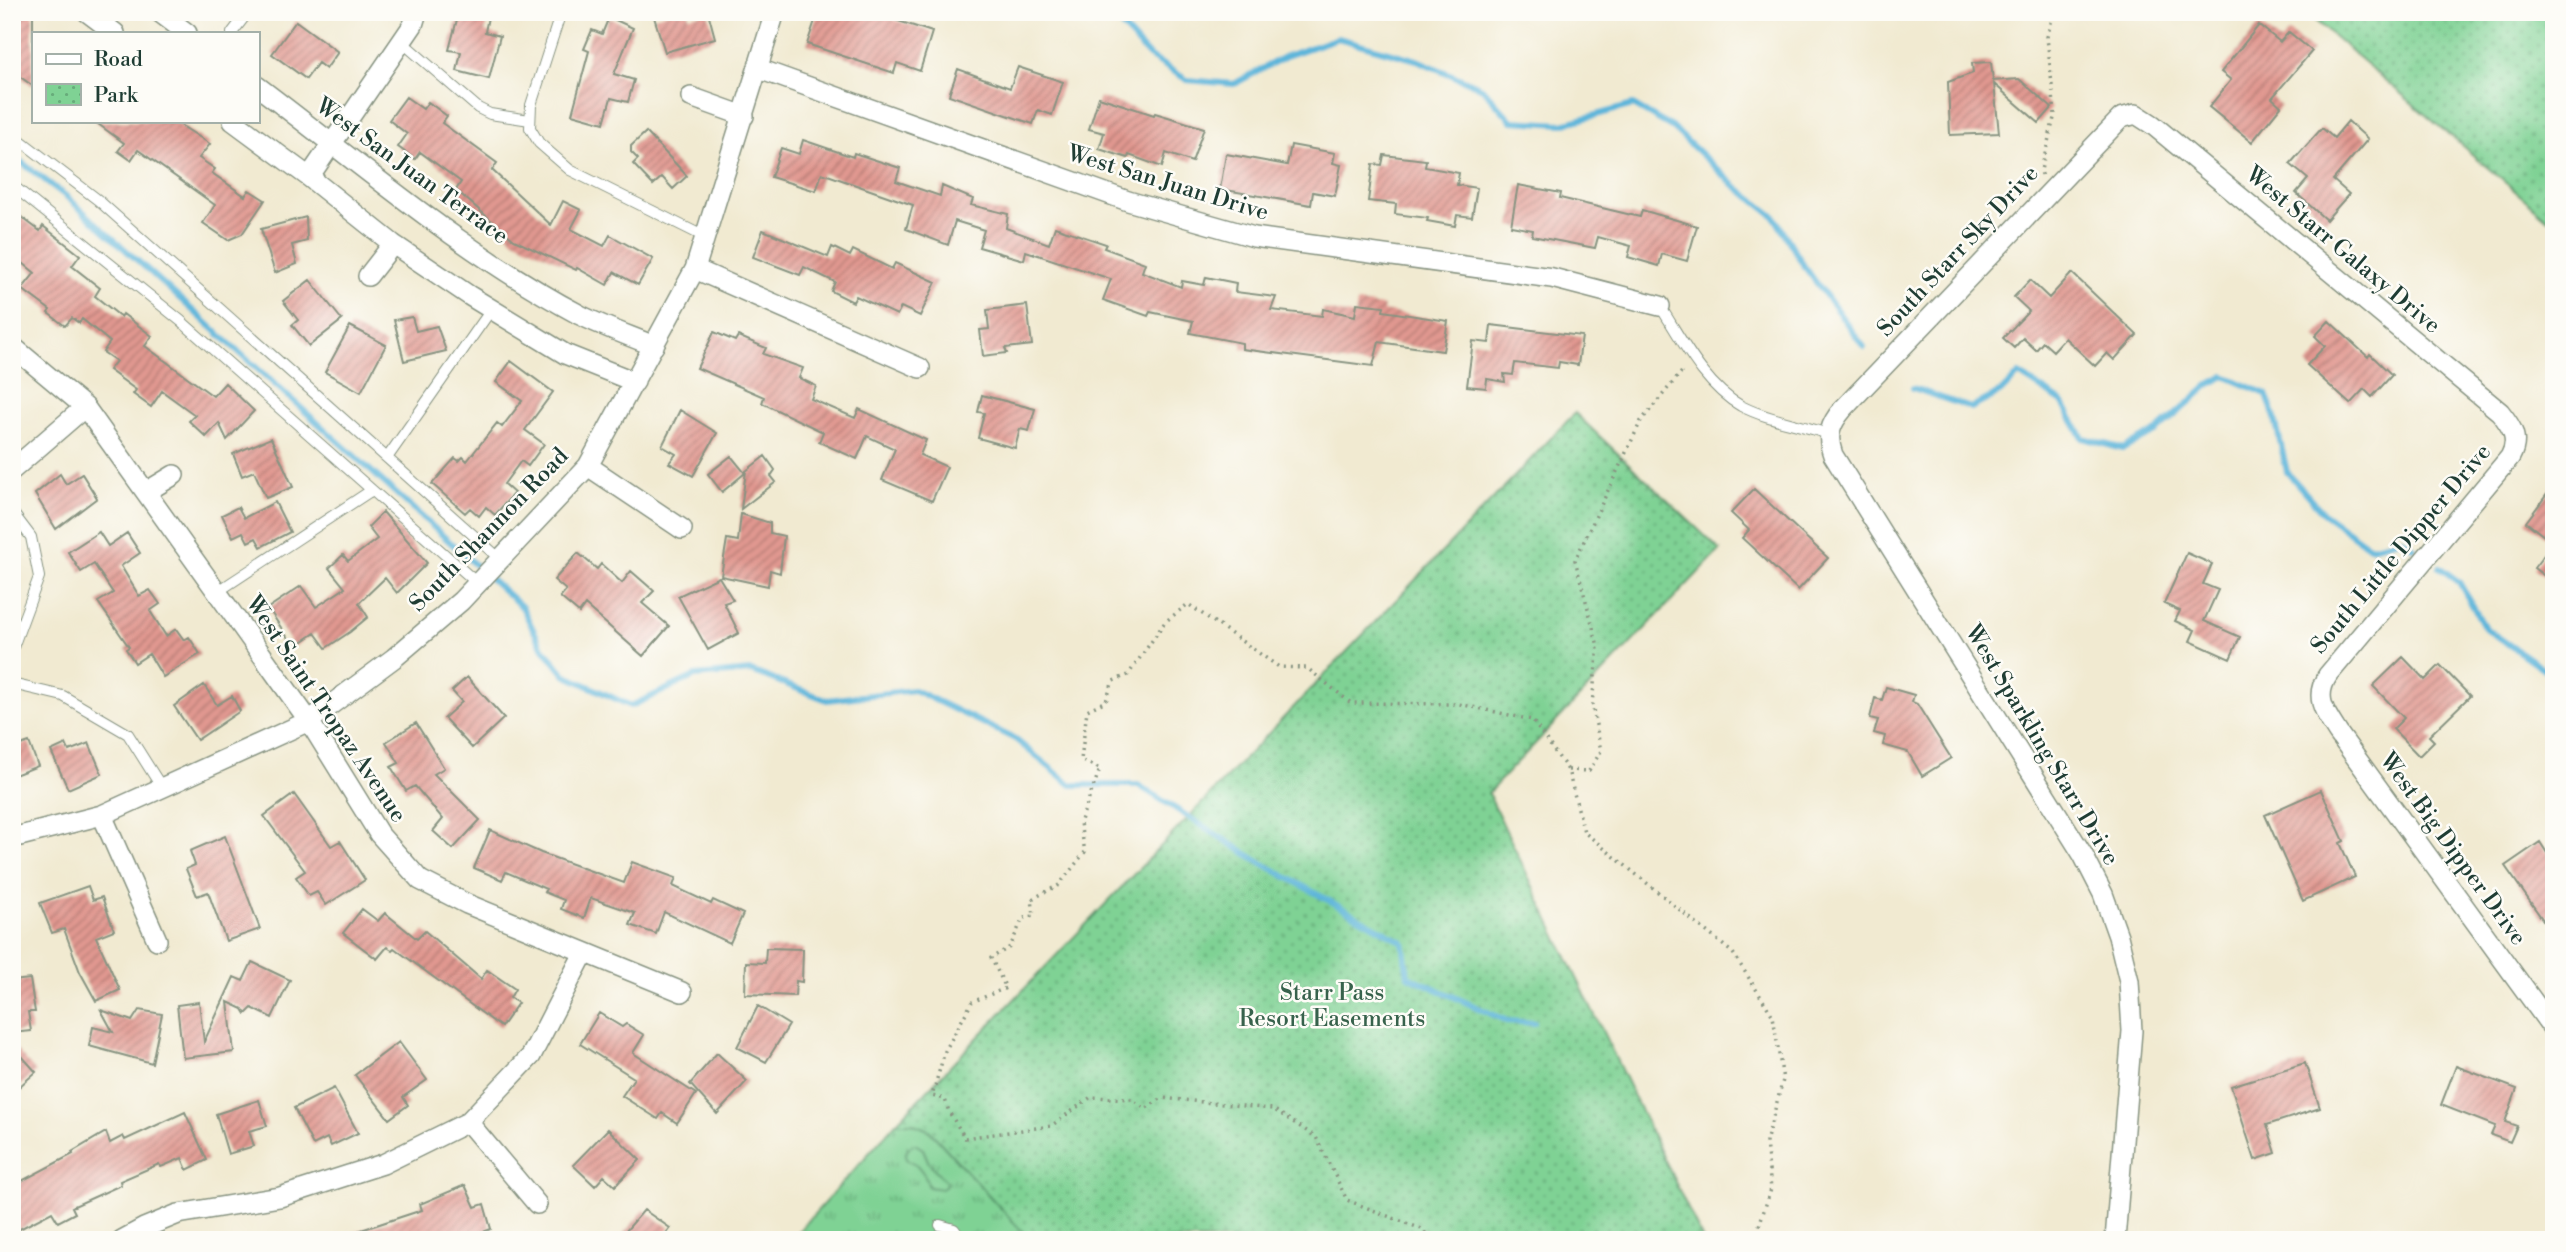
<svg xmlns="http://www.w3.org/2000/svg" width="2566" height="1252" font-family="'Libre Bodoni',serif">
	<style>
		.grass { fill: url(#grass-tufts); stroke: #4f8864; stroke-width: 2 }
		.park { fill: url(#park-dots); stroke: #4f8864; stroke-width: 2 }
		.pitch { fill: #7fd294; stroke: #4f8864; stroke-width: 2 }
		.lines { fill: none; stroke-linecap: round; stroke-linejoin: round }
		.stream { stroke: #5db5da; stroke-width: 6 }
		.building { fill: url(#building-hatch) }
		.lane-casing { stroke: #889482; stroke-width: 12 }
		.street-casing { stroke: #889482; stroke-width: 22 }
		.path { stroke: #889482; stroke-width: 3.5; stroke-dasharray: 2 5; stroke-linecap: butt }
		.lane { stroke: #fff; stroke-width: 10 }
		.street { stroke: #fff; stroke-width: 19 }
		.labels { text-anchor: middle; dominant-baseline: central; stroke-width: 5; stroke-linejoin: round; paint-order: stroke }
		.street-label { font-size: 23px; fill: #1f3d34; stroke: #fdfcf7 }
		.park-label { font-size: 23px; fill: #37624c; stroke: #fdfcf7 }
	</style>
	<defs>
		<pattern id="grass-tufts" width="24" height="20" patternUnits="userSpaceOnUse" patternTransform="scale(1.75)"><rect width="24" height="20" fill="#7fd294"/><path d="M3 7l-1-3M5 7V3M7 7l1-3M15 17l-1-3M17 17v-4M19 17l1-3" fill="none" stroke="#67ac7a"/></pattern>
		<pattern id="park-dots" width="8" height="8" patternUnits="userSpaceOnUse" patternTransform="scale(1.75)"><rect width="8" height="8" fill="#7fd294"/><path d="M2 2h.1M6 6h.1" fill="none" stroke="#67ac7a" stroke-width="1.8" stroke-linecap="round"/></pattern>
		<pattern id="building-hatch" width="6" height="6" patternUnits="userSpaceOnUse" patternTransform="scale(1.75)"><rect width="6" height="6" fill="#e19890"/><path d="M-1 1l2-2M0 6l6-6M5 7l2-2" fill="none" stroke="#b67d76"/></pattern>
	</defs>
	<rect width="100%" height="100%" fill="#fdfcf7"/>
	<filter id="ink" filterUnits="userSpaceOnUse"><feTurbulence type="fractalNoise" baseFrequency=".0143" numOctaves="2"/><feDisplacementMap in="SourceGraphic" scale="14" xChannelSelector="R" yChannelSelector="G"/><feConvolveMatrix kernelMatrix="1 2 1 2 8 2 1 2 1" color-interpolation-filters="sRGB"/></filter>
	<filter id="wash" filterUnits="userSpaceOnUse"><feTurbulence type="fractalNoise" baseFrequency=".00686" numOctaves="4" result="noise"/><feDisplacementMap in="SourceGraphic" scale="28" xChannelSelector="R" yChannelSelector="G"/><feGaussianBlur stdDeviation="1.57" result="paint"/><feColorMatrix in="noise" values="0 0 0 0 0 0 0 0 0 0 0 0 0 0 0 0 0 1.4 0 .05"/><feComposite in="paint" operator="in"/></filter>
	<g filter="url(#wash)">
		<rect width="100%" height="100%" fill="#f1ead1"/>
		<path class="grass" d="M896,1123H912L929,1130L1030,1240H791Z"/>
		<path class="park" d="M2305,12H2554V224Z
			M1575,413L1720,550L1488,793L1703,1240H1030L929,1130L912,1123H896Z"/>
		<path class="pitch" d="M915,1144L923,1149L929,1163L947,1183L942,1189L929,1187L924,1174L916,1164L906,1159C905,1150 908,1148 915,1144Z"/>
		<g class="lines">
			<path class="stream" d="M1109,12L1149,56L1187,80L1234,84L1286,56L1338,38L1417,60L1482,88L1512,121L1563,124L1633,105L1673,128L1733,184L1774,216L1804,266L1864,347
				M12,155L67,197L522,607L541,645L565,675L631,706L695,676L751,671L827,700L914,690L1015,739L1071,785H1138L1258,861L1403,942L1408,976L1507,1021L1534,1023
				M1913,388L1971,408L2001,392L2019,374L2062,402L2083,438L2123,449L2157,431L2210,384L2225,376L2266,394L2274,414L2287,472L2324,514L2370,547L2402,539L2414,548
				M2439,567L2459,582L2485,628L2554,676"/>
		</g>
		<g id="blocks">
			<path class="building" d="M12,12H33V86L12,71Z
				M459,12H489L485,32L500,36L489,79L457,71L461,52L449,50Z
				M670,12H688L689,16L708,12L715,38L665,52L654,17Z
				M818,12H871L932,32L920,71L897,63L894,73L807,44Z
				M609,17L633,28L614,74L634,80L628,102L611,98L604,123L572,114L589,51L584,49L592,30L602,34Z
				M296,21L338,52L326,69L318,63L306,79L272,54Z
				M2259,25L2280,42L2289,32L2312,51L2272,98L2281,106L2252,142L2209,107L2231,80L2221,72Z
				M1991,62L1993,81L2019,79L2052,108L2039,123L1994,84L1999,133L1950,135L1948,82L1973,73L1972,63Z
				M1018,67L1063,82L1052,115L1038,110L1033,124L949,95L958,69L1010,88Z
				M406,97L423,109L428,102L447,116L442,123L497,163L492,170L551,225L563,201L581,210L571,229L604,246L610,235L653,259L638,285L614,272L607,285L577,268L576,270L514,240L456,190L461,182L420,152L415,159L398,147L407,134L389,120Z
				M1099,97L1154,115L1155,113L1204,128L1192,162L1166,153L1162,167L1129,155L1128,158L1099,149L1104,133L1089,129Z
				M94,121H174L210,144L199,158L215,169L212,173L245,196L249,190L265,200L242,234L228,240L203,223L215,205L138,150L131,160L118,151L124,143Z
				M2348,121L2368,139L2333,180L2349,194L2326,220L2296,193L2308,179L2290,164L2322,128L2334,138Z
				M646,132L687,176L673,189L662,177L653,185L633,164L638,159L631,152V146Z
				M803,140L853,157L854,153L900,168L896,181L940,196L942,186L973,199L971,205L1008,214L1006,228L1049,244L1055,227L1106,244L1104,248L1145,263L1142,272L1181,287L1182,281L1204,285L1206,277L1236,283L1235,292L1276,297L1271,310L1322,316L1323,309L1355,316L1357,303L1384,306L1383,311L1448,321L1443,351L1379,342L1373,366L1242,349V343L1190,333L1193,321L1150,312L1148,316L1103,300L1111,279L1026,251L1024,260L979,247L984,230L955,221L948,245L906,229L913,205L822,173L816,191L771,177L781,148L799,154Z
				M1291,145L1335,153L1333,163L1341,165L1335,196L1313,192L1311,205L1220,189L1226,154L1287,165Z
				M1384,155L1426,160L1425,167L1459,173L1457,185L1477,188L1472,217L1457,215L1455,226L1427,221L1428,218L1395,214L1396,204L1368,201L1373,164L1382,165Z
				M1518,185L1561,193L1560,198L1640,217L1642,210L1697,226L1687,261L1662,254L1659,266L1628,257L1631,246L1598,237L1595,248L1532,236L1533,230L1511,226Z
				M12,210L40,231L43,226L80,255L72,266L100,288L95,296L121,317L123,314L152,336L145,346L213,396L225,383L254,411L227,440L219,423L206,437L189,421L195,415L162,391L151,407L133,394L136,390L109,370L116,361L103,352L110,342L82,319L79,323L72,318L65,326L48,313L50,310L22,289L35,273L12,254Z
				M306,217L307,241L292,245L297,264L275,273L261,229Z
				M763,230L828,257L832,247L850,256L853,250L892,269L895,263L936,282L920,316L901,307L897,315L856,296L853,302L831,291L835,282L804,267L800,275L753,257Z
				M2072,273L2137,335L2114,360L2107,353L2095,366L2065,338L2053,351L2043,342L2036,350L2023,338L2014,348L2003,338L2029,311L2014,297L2030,280L2049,298Z
				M310,280L342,320L309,346L292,325L298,320L283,301Z
				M1027,305L1032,345L1005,348L1007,353L983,356L980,330L989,329L987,310Z
				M412,317L416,331L437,326L446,351L404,361L394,320Z
				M2329,321L2368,357L2370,354L2392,375L2372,397L2364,389L2350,404L2307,365L2325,346L2315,336Z
				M1491,325L1582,336L1578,365L1559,362L1558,368L1515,363L1513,375L1504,374L1505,382L1487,379L1486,388L1467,386L1473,341L1489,343Z
				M350,326L386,345L361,392L325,372Z
				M714,332L735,341L738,336L766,348L763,354L803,368L799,378L816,386L811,399L855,418L859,409L926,440L920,455L947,467L932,501L882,480L895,449L867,436L857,459L819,442L823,432L762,403L764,397L697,368Z
				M511,361L553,392L525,430L544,444L528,466L521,461L504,484L514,493L495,515L486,507L479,516L470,508L465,513L432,484L455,458L459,461L463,457L467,461L497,423L502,427L522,401L496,382Z
				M982,395L1035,409L1029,431L1020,429L1015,448L978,438L984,413L978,412Z
				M680,410L717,433L693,476L669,463L676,454L662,446Z
				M271,438L293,487L266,498L254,471L242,476L233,454Z
				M731,456L745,473L722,492L708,474Z
				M765,456L775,470L771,476L776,482L741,509L746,471Z
				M60,474L66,484L82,474L97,498L56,529L35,494Z
				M2554,485V583L2534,568L2553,543L2526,522Z
				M1754,489L1828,558L1798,590L1742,538L1749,530L1731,513Z
				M275,502L290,532L261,547L256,538L248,542L243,532L233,537L222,515L238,507L244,518Z
				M383,512L427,563L397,593L385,578L359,603L368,617L350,632L326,648L315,633L294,647L268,608L301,586L316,607L345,588L329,568L343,555L348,561L377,539L368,527Z
				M741,514L770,523V533L784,536L780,573L770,570L768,586L721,576L727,539L738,541Z
				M99,532L108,546L127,533L140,553L121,566L139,596L150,590L160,604L150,611L166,636L176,629L184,640L189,637L200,654L163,677L149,654L135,663L126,649L129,647L98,602L113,593L94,564L81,572L68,552Z
				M578,553L597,569L601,564L622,583L631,571L654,591L642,603L669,626L643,656L585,605L579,613L560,597L566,590L554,580Z
				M2187,553L2212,564L2203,584L2218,590L2204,621L2240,637L2230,659L2190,641L2195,630L2175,621L2180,611L2164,604Z
				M719,577L733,600L724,603L739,633L708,650L678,596Z
				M2403,657L2425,680L2440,665L2470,696L2429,736L2434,741L2419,756L2393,729L2404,718L2373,686Z
				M467,677L504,718L472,748L444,718L462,702L452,691Z
				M204,685L217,705L232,696L240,711L197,740L174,706Z
				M1886,687L1914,695L1912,702L1917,704L1951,758L1922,776L1908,752L1883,745L1885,736L1874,733L1878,720L1870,718L1875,698L1882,700Z
				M416,723L444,768L434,774L480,820L453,849L433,831L443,819L415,786L406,791L391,767L399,763L386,742Z
				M29,742L38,766L12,776V748Z
				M89,743L102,774L68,789L51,751L66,744L69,751Z
				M2321,790L2344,841L2340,843L2355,877L2303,901L2265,815Z
				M294,794L331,846L340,841L365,880L326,905L317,892L309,896L296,877L305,871L264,816Z
				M490,830L541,853L624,883L632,862L676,878L673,886L711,904L713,900L743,914L730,943L664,912L656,934L630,925L635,913L591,898L584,918L561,909L564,900L544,892L546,889L506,872L502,880L474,868Z
				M225,836L260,929L226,941L208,892L197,896L186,869L195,865L190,851Z
				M2540,842L2547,853L2554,848V912L2543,920L2505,866Z
				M88,886L93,900L102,897L114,930L96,937L120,990L96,1001L80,972L64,929L52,933L40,903Z
				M362,909L378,921L385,913L417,939L425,931L481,979L487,970L515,989L510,998L518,1003L501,1027L394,948L392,950L387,947L377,959L343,933Z
				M766,948L803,949L802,982L796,981L795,996L745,994L746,962L765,963Z
				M252,962L290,980L272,1018L252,1008L246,1014L243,1009L228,1002L234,1052L183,1058L177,1005L199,1002L204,1042L234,977L243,981Z
				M30,979L35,1012H28L31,1031L12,1033V981Z
				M758,1006L789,1025L766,1062L737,1047Z
				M101,1010L132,1021L139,1010L162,1014L152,1063L89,1046L93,1027L113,1032Z
				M599,1013L622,1027L626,1024L644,1035L633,1053L696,1094L677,1123L662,1113L658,1119L622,1096L634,1078L580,1044Z
				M399,1042L427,1080L403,1097L408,1105L389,1119L355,1075Z
				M12,1045L36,1072L12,1093Z
				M717,1053L747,1081L717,1114L690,1084Z
				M2305,1063L2320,1108L2267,1125L2276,1153L2255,1160L2231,1086Z
				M2456,1066L2517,1089L2505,1122L2517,1126L2510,1142L2491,1135L2495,1126L2441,1105Z
				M334,1088L358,1133L331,1146L327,1138L313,1145L294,1108Z
				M259,1100L267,1126L249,1131L254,1146L228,1154L216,1114Z
				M185,1112L207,1160L187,1170L182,1158L161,1167L159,1164L120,1181L121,1185L72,1207L75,1213L58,1222L52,1212L12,1233V1186L73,1154L72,1152L106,1132L110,1143L123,1136L125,1140Z
				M608,1129L640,1160L615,1186L604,1176L595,1186L573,1165Z
				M465,1185L475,1207L484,1204L491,1229L462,1240H341L340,1237L422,1210L420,1204Z
				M644,1210L670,1228L661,1240H618Z"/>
		</g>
	</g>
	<g filter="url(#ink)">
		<use href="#blocks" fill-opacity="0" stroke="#889482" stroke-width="2"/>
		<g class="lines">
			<defs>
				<path id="lane" d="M561,12L531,105L530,128L539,143L570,170L705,237
					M232,33L248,12
					M401,41L478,108L490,114L530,120
					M12,134L98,200L500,559
					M12,185L181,321L477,583
					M1660,306C1682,340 1704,385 1741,406C1768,420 1800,424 1828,434
					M387,458L491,310
					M12,512L31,537L39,577L12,650
					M217,592L372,490
					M12,684L63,696L128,734L162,788
					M940,1225L954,1229L962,1240"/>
				<path id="street" d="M87,12L115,33
					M159,12L187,33
					M759,69L1128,201L1254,237L1552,278L1660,306
					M257,86C363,166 463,253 580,315C604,327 630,336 654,346
					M691,97L744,116
					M233,121L309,177L393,244L470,296L565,354L635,382
					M309,177L413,25L417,12
					M695,269L920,368
					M368,276L393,244
					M12,346L85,407L309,721L379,834L420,880L467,904L682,992
					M588,466L682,529
					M12,470L85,407
					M146,492L174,475
					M102,815L157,940
					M12,838L102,815L309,721L394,658L461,601L588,466L695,269L775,12
					M468,1122L537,1204
					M122,1240L144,1228L178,1214L280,1197L383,1164L468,1122L531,1056L584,953
					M2115,1240L2132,1031L2129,981L2118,936L2103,894L2083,855L1833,455C1826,436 1830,424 1843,409L2121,118L2136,114L2153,125L2500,412C2512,427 2520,439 2510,457L2328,675C2313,697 2325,713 2338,733L2554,1030"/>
			</defs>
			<use href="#lane" class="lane-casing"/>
			<use href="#street" class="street-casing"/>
			<path class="path" d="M2042,175L2041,170L2055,114L2047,37L2054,12
				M1568,770L1589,771L1601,751L1592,704L1598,646L1575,560L1641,421L1684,369
				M1429,1240L1424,1230L1347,1200L1316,1137L1273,1109L1162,1098L1145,1109L1132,1099L1091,1097L1051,1126L965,1138L949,1112L945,1099L932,1096L945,1051L972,1002L1006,988L991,958L1010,947L1023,918L1034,916L1032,899L1059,885L1085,852L1080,823L1100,769L1081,760L1087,710L1106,701L1113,681L1128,675L1165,622L1188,604L1279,667L1307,668L1351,703L1459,704L1532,720L1568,770L1584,832L1733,953L1773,1016L1783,1080L1766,1142L1771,1189L1756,1235L1758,1240"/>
			<use href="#lane" class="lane"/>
			<use href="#street" class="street"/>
		</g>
	</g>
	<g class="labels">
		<g class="street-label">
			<text transform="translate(412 171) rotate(36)">West San Juan Terrace</text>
			<text transform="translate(1168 183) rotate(17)">West San Juan Drive</text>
			<text transform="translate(2343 250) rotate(40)">West Starr Galaxy Drive</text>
			<text transform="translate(1958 251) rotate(-47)">South Starr Sky Drive</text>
			<text transform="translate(489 530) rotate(-46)">South Shannon Road</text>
			<text transform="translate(2401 549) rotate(-50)">South Little Dipper Drive</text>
			<text transform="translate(326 709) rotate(56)">West Saint Tropaz Avenue</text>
			<text transform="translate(2042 745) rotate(59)">West Sparkling Starr Drive</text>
			<text transform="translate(2453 849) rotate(54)">West Big Dipper Drive</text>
		</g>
		<g class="park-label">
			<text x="1332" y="993">Starr Pass<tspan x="1332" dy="26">Resort Easements</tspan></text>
		</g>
	</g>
	<rect width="2566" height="1252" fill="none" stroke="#fdfcf7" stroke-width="42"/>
	<rect x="32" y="32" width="228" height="91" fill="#fdfcf7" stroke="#a4b0a9" stroke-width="2"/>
	<rect x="46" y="54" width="35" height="10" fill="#ffffff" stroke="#a4b0a9" stroke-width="2"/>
	<text x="94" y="66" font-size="21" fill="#1f3d34">Road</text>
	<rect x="46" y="84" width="35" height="21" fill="url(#park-dots)" stroke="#a4b0a9" stroke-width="2"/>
	<text x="94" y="102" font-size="21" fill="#1f3d34">Park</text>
</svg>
